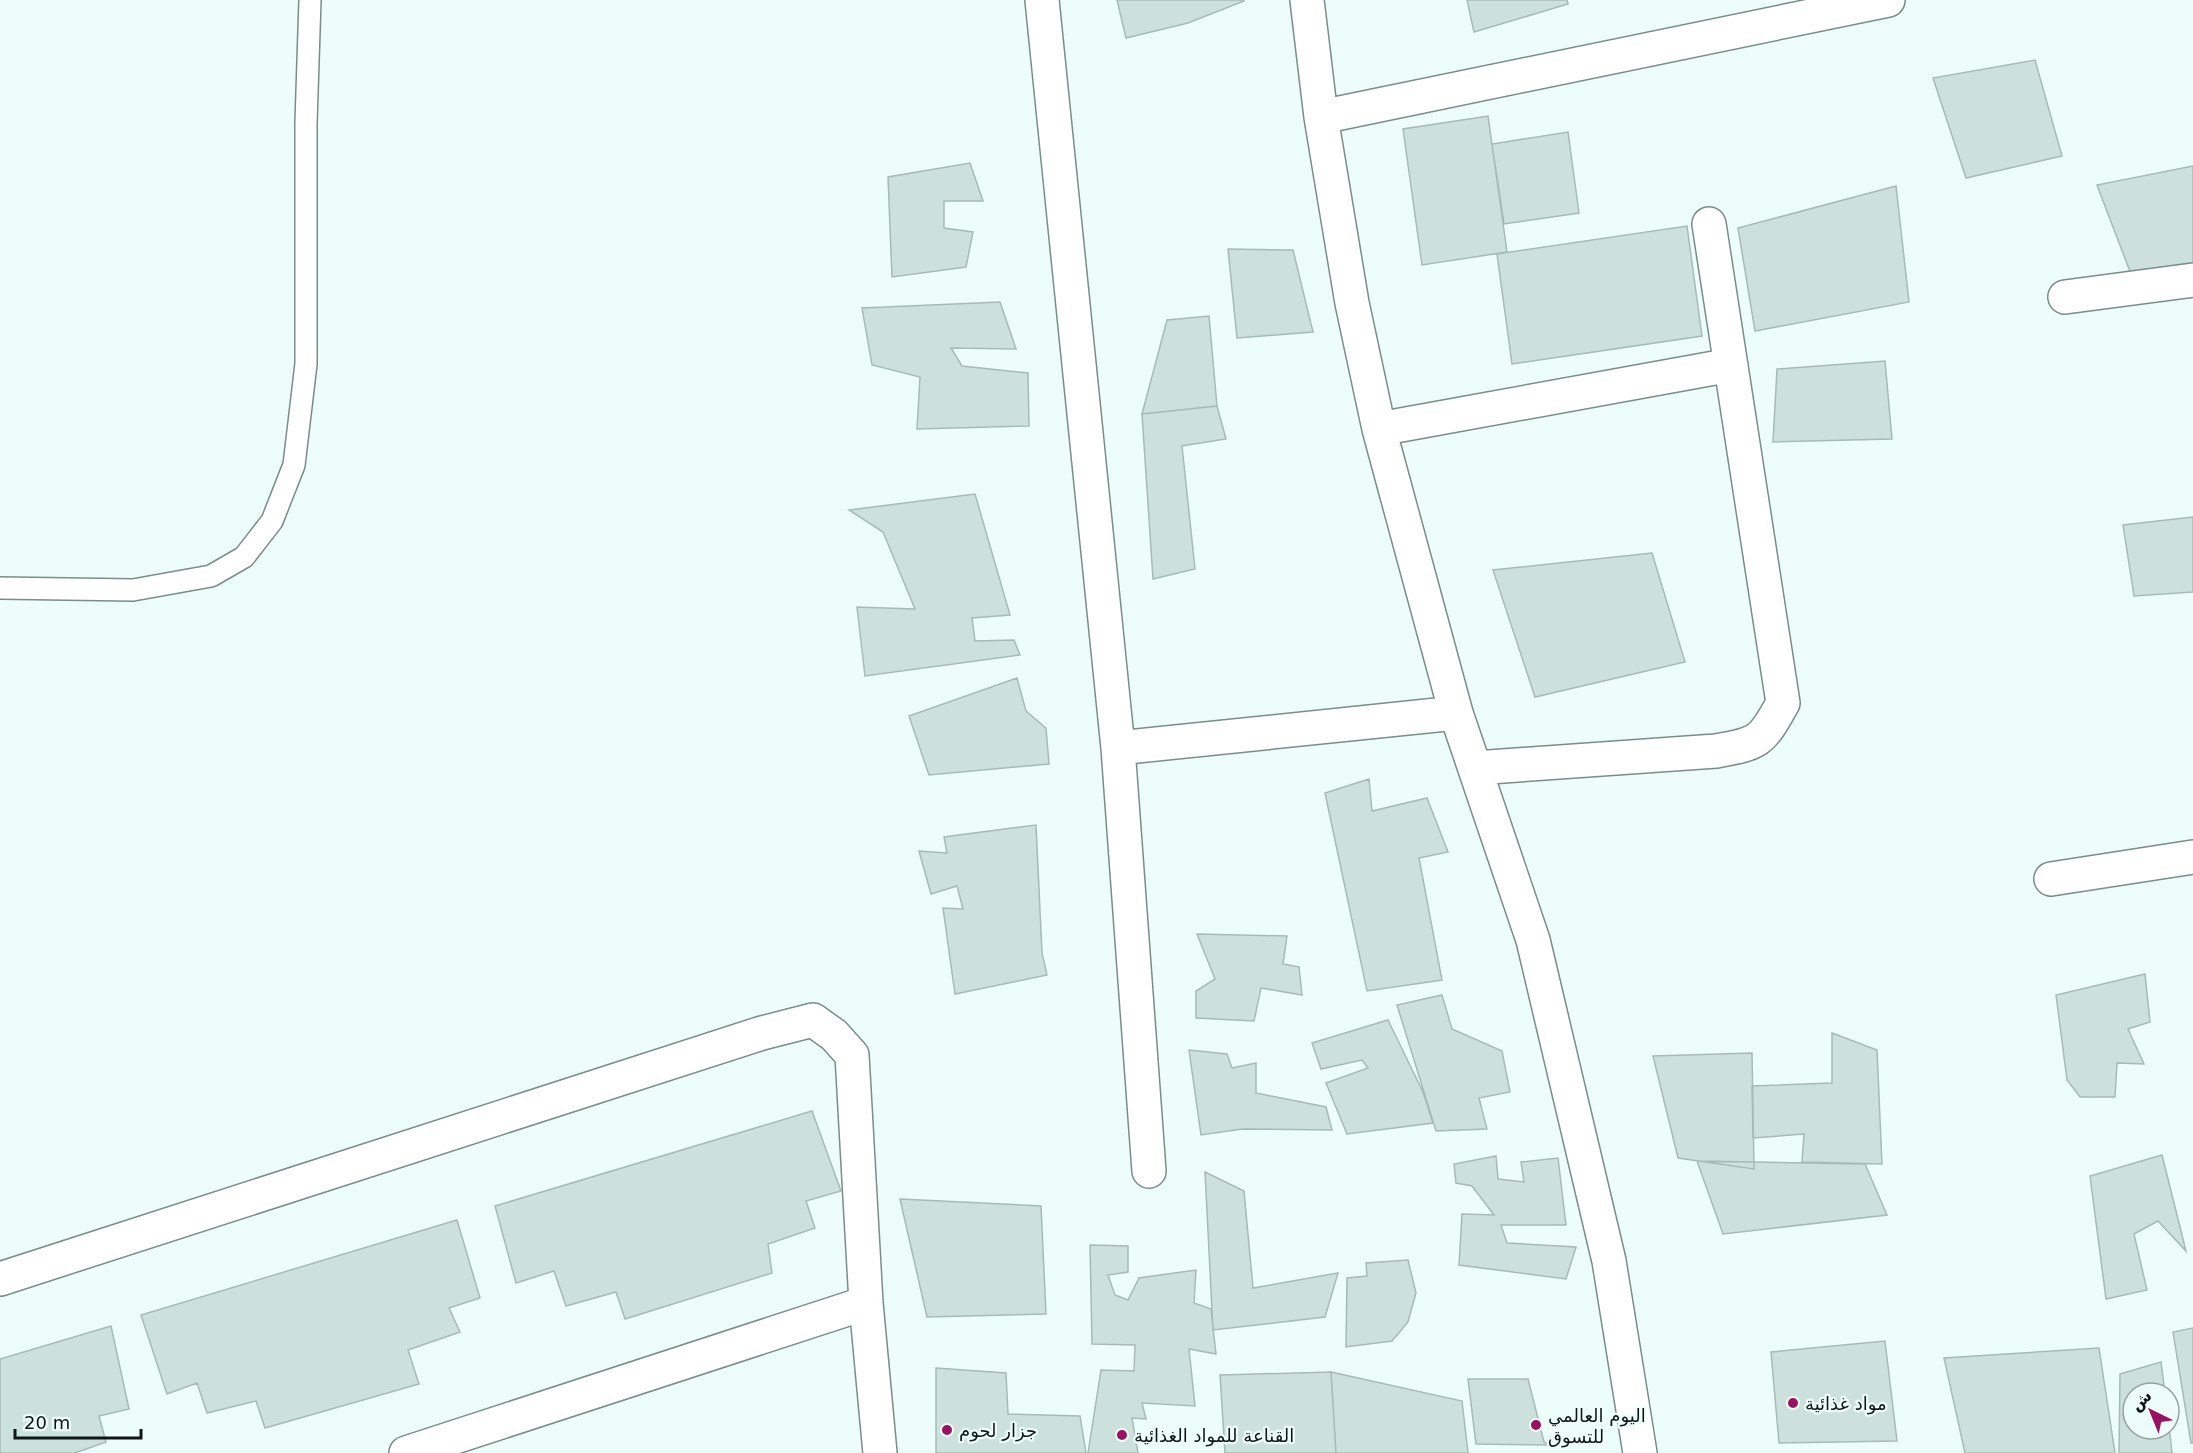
<svg xmlns="http://www.w3.org/2000/svg" width="2193" height="1453" font-family="'DejaVu Sans',Cairo,sans-serif">
	<style>
		.building { fill: #cce1dc; stroke: #a7bbb6; stroke-width: 1.5 }
		.lines { fill: none; stroke-linecap: round; stroke-linejoin: round }
		.lane-casing { stroke: #7a8d89; stroke-width: 24 }
		.street-casing { stroke: #7a8d89; stroke-width: 36 }
		.lane { stroke: #fff; stroke-width: 21 }
		.street { stroke: #fff; stroke-width: 33 }
		.poi-dot { fill: #9a1163; stroke: #edfefa; stroke-width: 2 }
		.labels { text-anchor: middle; dominant-baseline: central; stroke-width: 4.5; stroke-linejoin: round; paint-order: stroke }
		.poi-label { font-size: 18px; fill: #0f1614; stroke: #edfefa; text-anchor: start }
	</style>
	<rect width="100%" height="100%" fill="#edfefa"/>
	<path class="building" d="M1117,0H1244V1L1188,23L1126,38Z
		M1467,0H1567L1568,4L1474,32Z
		M2035,60L2062,156L1966,178L1933,78Z
		M1488,116L1507,252L1422,265L1403,129Z
		M1568,132L1579,213L1504,224L1492,144Z
		M970,163L983,201H944V228L973,232L966,267L892,277L888,177Z
		M2193,166V271L2134,282L2097,185Z
		M1896,186L1909,302L1755,331L1738,228Z
		M1687,226L1702,336L1512,364L1497,254Z
		M1228,249L1293,250L1313,332L1237,338Z
		M1000,302L1016,349L951,348L962,366L1028,373L1029,426L917,429L920,377L872,365L862,308Z
		M1209,316L1217,406L1142,414L1167,320Z
		M1885,361L1892,439L1773,442L1777,369Z
		M1217,406L1226,439L1182,446L1195,569L1153,579L1142,414Z
		M975,494L1010,615L972,618L975,641L1014,640L1020,655L865,676L857,607L915,609L883,532L849,510Z
		M2193,517V592L2134,596L2123,525Z
		M1652,553L1685,662L1535,697L1493,570Z
		M1017,678L1026,711L1046,728L1049,764L929,775L909,716Z
		M1369,779L1372,811L1427,798L1448,852L1419,858L1442,980L1367,991L1325,793Z
		M1036,825L1042,953L1047,975L955,994L943,908L963,909L957,886L931,894L919,851L947,853L944,837Z
		M1197,934L1287,936L1283,964L1299,967L1302,995L1261,988L1254,1021L1196,1018V991L1215,979Z
		M2145,974L2150,1022L2128,1029L2144,1064L2117,1063L2115,1097H2080L2067,1080L2056,995Z
		M1442,995L1452,1029L1502,1051L1510,1092L1479,1098L1487,1129L1436,1131L1397,1005Z
		M1388,1020L1423,1092L1433,1123L1347,1134L1326,1083L1368,1068L1362,1060L1321,1069L1312,1043Z
		M1832,1033L1877,1050L1882,1164L1802,1162L1804,1134L1753,1138L1752,1086L1832,1083Z
		M1189,1050L1227,1054L1232,1068L1256,1063V1093L1326,1107L1332,1130L1242,1129L1201,1135Z
		M1752,1053L1754,1169L1678,1158L1653,1056Z
		M812,1111L841,1191L806,1201L815,1228L768,1244L772,1273L625,1319L616,1292L566,1306L554,1271L516,1283L495,1206Z
		M2162,1155L2186,1251L2158,1221L2134,1234L2147,1290L2106,1299L2090,1176Z
		M1496,1156L1498,1179L1524,1182L1521,1162L1558,1158L1566,1225H1501L1507,1243L1576,1247L1566,1279L1459,1265L1462,1214L1494,1215L1472,1186L1456,1183L1454,1164Z
		M1697,1161L1865,1164L1887,1215L1723,1234Z
		M1205,1172L1244,1191L1253,1288L1338,1273L1325,1317L1213,1330Z
		M900,1199L1041,1206L1046,1314L927,1317Z
		M457,1220L480,1298L449,1308L460,1332L408,1350L419,1384L265,1428L256,1401L207,1413L197,1383L167,1394L141,1315Z
		M1090,1245L1128,1246V1272L1108,1275L1115,1295L1128,1300L1139,1278L1196,1270L1194,1303L1211,1309L1216,1354L1189,1349L1195,1406L1142,1403L1146,1419L1132,1418L1138,1453H1088L1101,1370L1134,1371L1135,1345L1092,1344Z
		M1408,1260L1416,1293L1408,1322L1392,1341L1346,1347L1347,1278L1367,1276L1366,1263Z
		M111,1326L129,1409L99,1416L106,1442L75,1453H0V1359Z
		M2193,1328V1443H2191L2173,1332Z
		M1885,1341L1897,1441L1779,1443L1771,1352Z
		M2099,1348L2115,1453H1965L1944,1358Z
		M2161,1362L2165,1393H2133V1429H2169V1426L2172,1453H2119L2120,1374Z
		M936,1368L1006,1373L1008,1414L1080,1416L1086,1453H936Z
		M1331,1372L1336,1453H1225L1220,1375Z
		M1331,1372L1462,1401L1468,1453H1336Z
		M1468,1379H1528L1544,1442L1550,1445L1476,1444Z"/>
	<g class="lines">
		<defs>
			<path id="lane" d="M0,588L133,590L211,576L244,557L272,521L294,465L306,364V123L310,0"/>
			<path id="street" d="M1042,0L1118,748L1149,1171
				M1307,0L1321,117L1352,303L1379,429L1456,713L1533,940L1609,1261L1640,1453
				M1321,117L1888,0
				M2065,297L2193,280
				M1379,429L1731,365
				M1118,748L1456,713
				M1475,768L1716,751C1760,743 1761,742 1783,703L1709,224
				M2051,879L2193,857
				M0,1279L762,1033L813,1020L834,1035L852,1055L866,1303L880,1453
				M406,1453L866,1303"/>
		</defs>
		<use href="#lane" class="lane-casing"/>
		<use href="#street" class="street-casing"/>
		<use href="#lane" class="lane"/>
		<use href="#street" class="street"/>
	</g>
	<g class="poi-dot">
		<circle cx="1793" cy="1403" r="6"/>
		<circle cx="1536" cy="1425" r="6"/>
		<circle cx="947" cy="1430" r="6"/>
		<circle cx="1122" cy="1435" r="6"/>
	</g>
	<g class="labels">
		<g class="poi-label">
			<text x="1805" y="1403">مواد غذائية</text>
			<text x="1548" y="1415">اليوم العالمي<tspan x="1548" dy="21">للتسوق</tspan></text>
			<text x="959" y="1430">جزار لحوم</text>
			<text x="1134" y="1435">القناعة للمواد الغذائية</text>
		</g>
	</g>
	<g transform="translate(2151 1411) rotate(317)"><circle r="28" fill="#edfefa" stroke="#94a19e" stroke-width="1.5"/>
	<path d="M0-4.5L10 22L0 15L-10 22Z" fill="#9a1163"/>
	<text y="-9" font-size="16" font-weight="bold" text-anchor="middle" fill="#0f1614">ش</text>
	</g>
	<path d="M15 1429v9h126v-9" fill="none" stroke="#0f1614" stroke-width="3"/>
	<text x="24" y="1429" font-size="18" fill="#0f1614" stroke="#edfefa" stroke-width="4.5" paint-order="stroke">20 m</text>
</svg>
